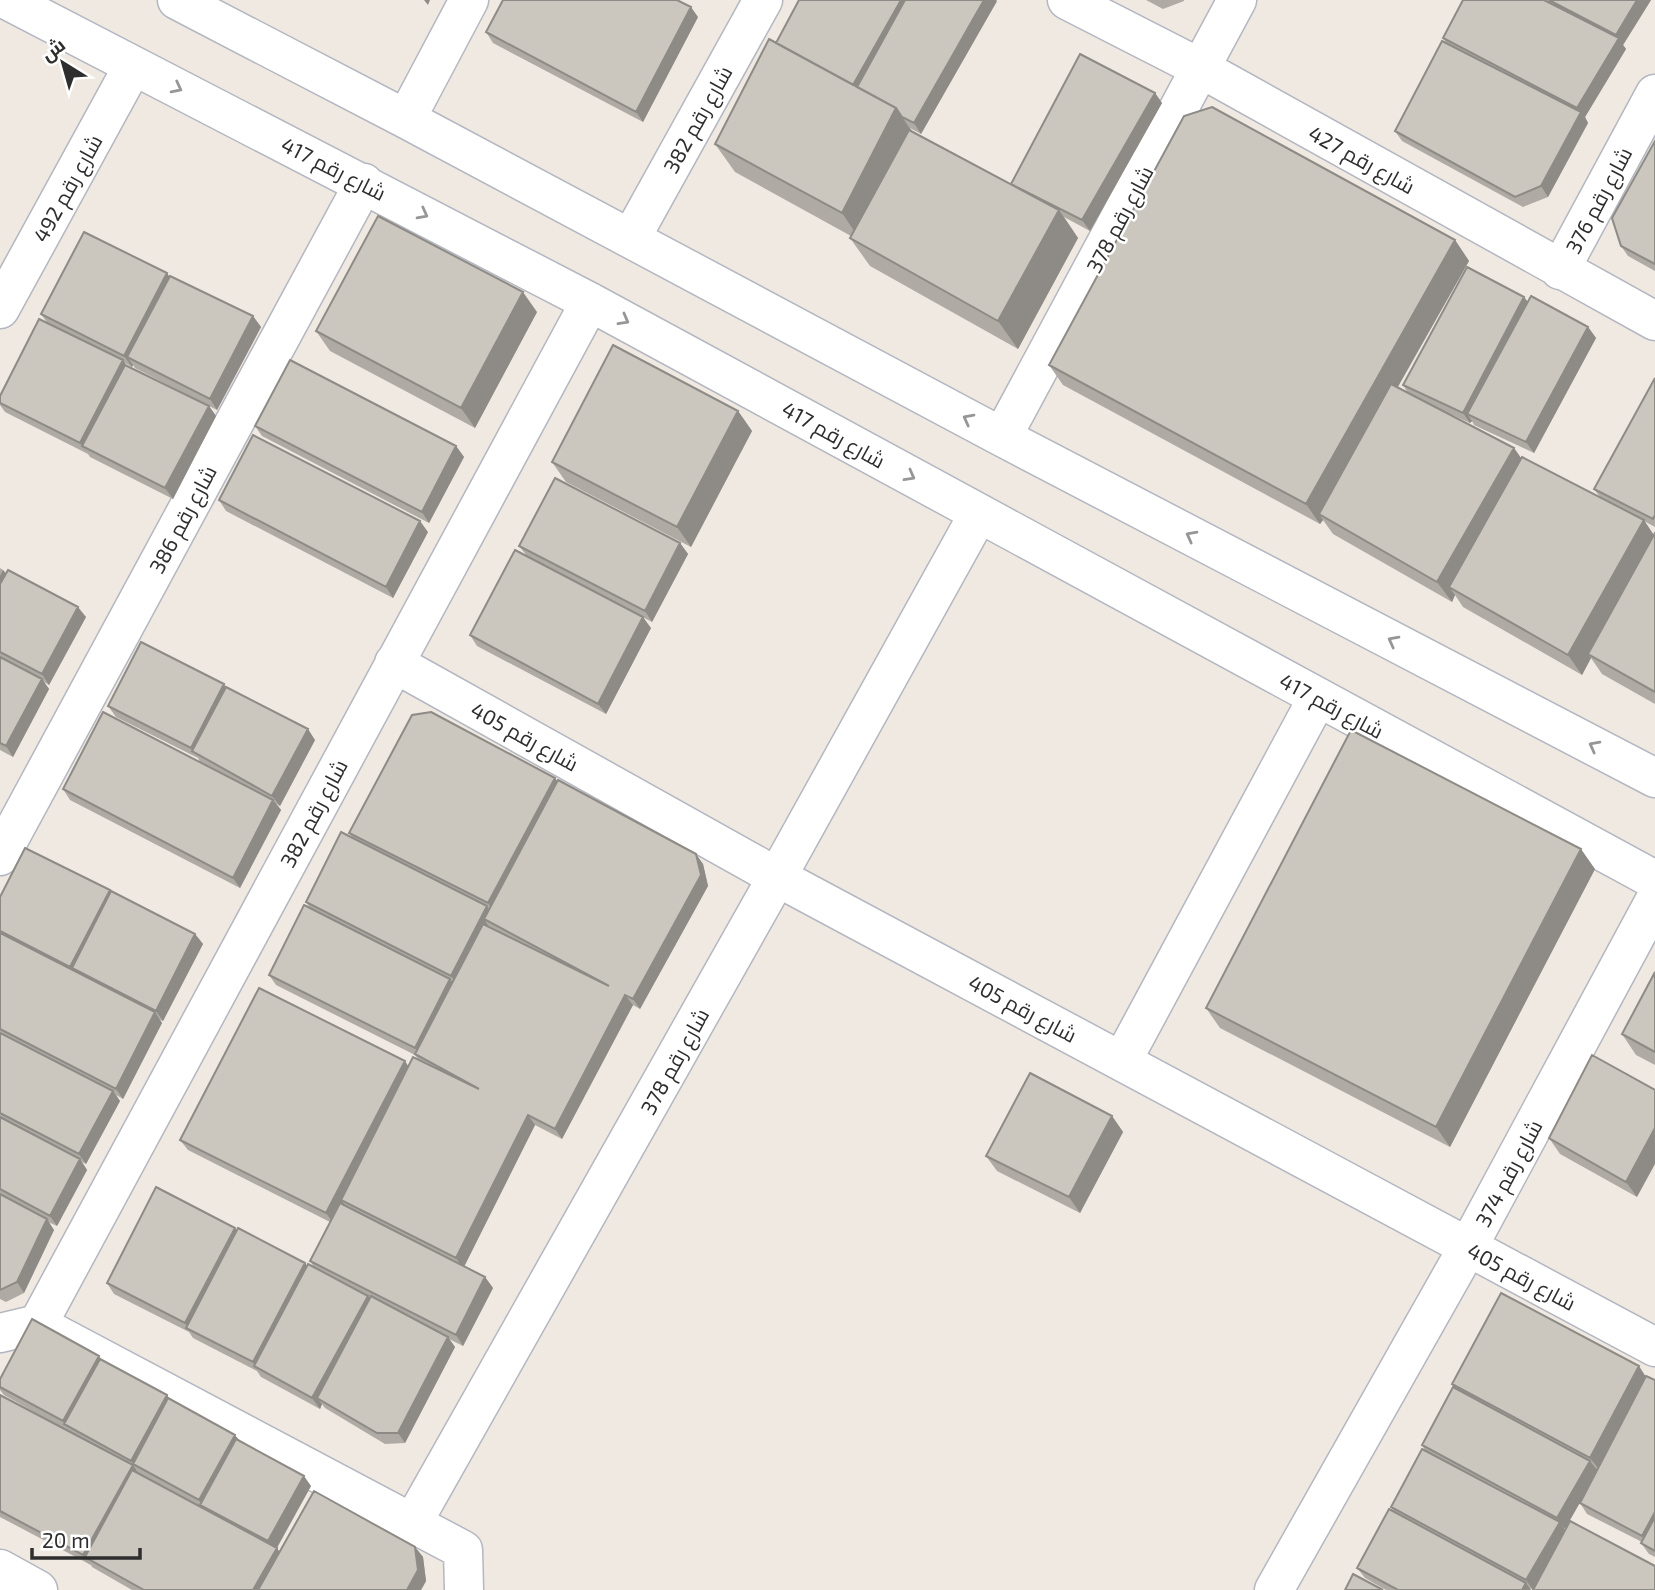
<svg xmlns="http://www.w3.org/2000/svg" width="1655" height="1590" font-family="'Exo 2',Cairo,sans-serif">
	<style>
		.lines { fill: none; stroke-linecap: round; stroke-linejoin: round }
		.minor-casing { stroke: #b4b7c1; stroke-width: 41 }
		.minor { stroke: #fff; stroke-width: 38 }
		.wall { fill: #afaba4 }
		.shaded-wall { fill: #8e8b86 }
		.building { fill: #cbc7bf; stroke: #8e8b86; stroke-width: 2 }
		.oneway { stroke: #969696 }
		.labels { text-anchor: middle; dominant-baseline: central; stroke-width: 5; stroke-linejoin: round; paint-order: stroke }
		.street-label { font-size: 21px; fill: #2e2e2e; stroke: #fff }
	</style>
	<rect width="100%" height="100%" fill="#efe9e1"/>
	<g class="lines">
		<defs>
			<path id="minor" d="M7,0L590,302L1655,880
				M177,0L406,119L1002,437L1655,778
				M1067,0L1200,68L1655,321
				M406,119L469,0
				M631,238L763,0
				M1560,270L1655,94
				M0,309L133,66
				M1002,437L1237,0
				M394,663L777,877L1655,1347
				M0,856L364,183
				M1122,1061L1318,697
				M38,1324L590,302
				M52,1332L463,1550L464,1590
				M0,1333L38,1324
				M413,1522L777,877L979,513
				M0,1569L38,1590
				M1274,1590L1468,1247L1655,900"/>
		</defs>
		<use href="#minor" class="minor-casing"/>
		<use href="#minor" class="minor"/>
	</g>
	<path class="wall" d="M1146,0H1184V1L1163,9Z
		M1463,0H1651L1623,45L1626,49L1585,117L1588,123L1548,197L1523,207L1402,141L1395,131L1447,44L1443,38Z
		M997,1L921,134L910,128L913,132L1012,185L1155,93L1162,103L1090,231L1064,217L1078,238L1018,349L870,266L850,238L851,236L735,172L715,144L776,43Z
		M698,17L643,122L493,43L486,32Z
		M1655,141V271L1628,256L1621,246Z
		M1455,240L1469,261L1398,387L1408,393L1403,385L1524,297L1528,302L1588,327L1596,338L1534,453L1474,425L1472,421L1470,423L1444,411L1514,448L1521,458L1600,497L1594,489L1655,378V527L1644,521L1654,535L1655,533V704L1602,674L1591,658L1582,675L1463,607L1455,595L1452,602L1333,534L1323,520L1320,524L1063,385L1049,365Z
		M167,273L169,277L253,316L261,327L217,410L135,368L133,365L132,367L125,363L126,365L209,406L216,416L173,499L90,457L88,454L5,412L0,405V396L48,324L41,314Z
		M537,312L475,428L330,351L316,331Z
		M738,411L752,431L691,547L566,482L552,462Z
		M255,426L456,446L464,457L429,523L262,436Z
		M219,500L428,532L393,598L226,511Z
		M680,543L688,554L652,622L553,570L651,628L606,714L477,646L470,635L527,556L519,546Z
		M0,568L3,570L6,573L86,617L49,685L44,682L49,689L13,757L0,750Z
		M224,684L225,687L315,740L280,806L277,804L281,810L240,888L70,800L63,789L200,762L198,758L116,717L108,706Z
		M555,778L557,781L703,864L708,886L640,1009L633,1005L562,1139L535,1125L464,1266L485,1277L493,1288L463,1346L449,1339L455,1347L405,1443L385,1444L325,1408L322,1404L320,1409L261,1377L257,1371L193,1338L189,1332L114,1294L107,1283L237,1230L305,1263L307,1266L314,1267L310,1261L330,1222L188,1150L180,1140L408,1066L418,1059L415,1055L276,985L269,975L310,908L306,902L353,838L349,833Z
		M1595,869L1450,1147L1220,1028L1206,1008Z
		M111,892L195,934L203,944L163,1021L160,1020L162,1023L123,1099L116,1095L120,1101L86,1164L82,1162L87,1170L57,1226L48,1222L54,1230L24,1293L6,1302L0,1299V897Z
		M1655,972V1065L1636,1055L1622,1034Z
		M1592,1055L1637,1197L1560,1154L1549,1138Z
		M1112,1116L1123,1132L1080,1213L997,1171L986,1156Z
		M102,1360L167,1395L169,1398L311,1486L277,1548L279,1552L415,1547L423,1557L426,1581L421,1590H132L92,1567L91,1565L0,1517V1395L70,1432L4,1395L0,1390V1379Z
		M1646,1376L1655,1380V1557L1649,1554L1641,1543L1642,1542L1587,1514L1580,1503L1586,1491L1564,1528L1533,1590L1530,1588L1531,1590H1386L1365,1578L1357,1568L1395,1513L1391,1507L1425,1450L1422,1445L1454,1387L1452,1384Z"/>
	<path class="shaded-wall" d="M424,0H430L428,5Z
		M901,0H915L860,95L850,89Z
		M984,0H996L997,1L921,134L914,123Z
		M1637,0H1651L1623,45L1626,49L1585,117L1588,123L1548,197L1541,186L1580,114L1577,108L1618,39L1616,35Z
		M691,7L698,17L643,122L636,112Z
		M1155,93L1162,103L1090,231L1082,220Z
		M896,108L915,136L861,241L842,213Z
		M1059,210L1078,238L1018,349L998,321Z
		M1455,240L1469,261L1324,517L1319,514L1323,520L1320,524L1306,504Z
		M167,273L174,284L127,357L133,365L132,367L124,356Z
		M523,292L537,312L475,428L461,408Z
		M1524,297L1532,308L1467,414L1472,421L1470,423L1463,413Z
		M253,316L261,327L217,410L210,399Z
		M1588,327L1596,338L1534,453L1526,442Z
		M123,360L130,371L82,446L87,454L80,443Z
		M209,406L216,416L173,499L165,488Z
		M738,411L752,431L691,547L677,527Z
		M456,446L464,457L429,523L422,512Z
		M1514,448L1528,468L1449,587L1455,595L1452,602L1437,582Z
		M1644,520L1655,537L1588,654L1591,658L1582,675L1568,655Z
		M420,521L428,532L393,598L386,587Z
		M680,543L688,554L652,622L645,611Z
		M3,570L11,581L0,601V576Z
		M78,607L86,617L49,685L42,674Z
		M643,617L651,628L606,714L598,704Z
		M42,679L49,689L13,757L6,746Z
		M224,684L231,695L193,752L191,748Z
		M308,729L315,740L280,806L272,796Z
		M555,778L562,788L496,914L488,903Z
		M273,800L281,810L240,888L233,878Z
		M1581,849L1595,869L1450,1147L1436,1127Z
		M696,854L703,864L708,886L640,1009L633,999Z
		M110,890L117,900L72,968L77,977L70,967Z
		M487,906L494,917L484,919L489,927L459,986L451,976Z
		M195,934L203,944L163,1021L156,1011Z
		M450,979L458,989L422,1058L415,1048Z
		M625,995L633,1005L562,1139L555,1129Z
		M155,1012L162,1023L123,1099L116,1089Z
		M405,1061L412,1072L341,1200L344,1204L334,1224L326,1213Z
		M113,1091L120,1101L86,1164L79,1154Z
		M528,1115L535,1125L463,1269L456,1258Z
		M1112,1116L1123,1132L1080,1213L1069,1197Z
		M1655,1128V1164L1637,1197L1626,1182Z
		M80,1159L87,1170L57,1226L50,1216Z
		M47,1219L54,1230L24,1293L17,1282Z
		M235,1228L242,1238L190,1330L185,1323Z
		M305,1263L312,1273L258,1369L253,1362Z
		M485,1277L493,1288L463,1346L456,1335Z
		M368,1296L375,1306L317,1398L322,1404L320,1409L312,1398Z
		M448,1337L455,1347L405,1443L398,1433Z
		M99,1356L107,1367L66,1425L63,1421Z
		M1639,1366L1646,1377L1598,1468L1590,1458Z
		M167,1395L174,1406L134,1464L131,1461Z
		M235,1435L243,1445L204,1507L199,1500Z
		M1590,1461L1598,1471L1565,1529L1557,1518Z
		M133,1465L140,1476L85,1557L90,1566L83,1555Z
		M304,1476L311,1486L275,1551L268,1541Z
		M1655,1512V1536L1650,1546L1642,1536Z
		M1560,1522L1567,1533L1533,1590L1526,1580Z
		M415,1547L423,1557L426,1581L421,1590H407Z
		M277,1548L284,1559L266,1590H253Z
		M1526,1583L1531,1590H1522Z"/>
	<path class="building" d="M503,0H677L691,7L636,112L486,32Z
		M799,0H901L853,85L776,43Z
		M905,0H984L914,123L902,117L896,108L857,87Z
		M1463,0H1544L1619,38L1577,108L1443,38Z
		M1549,0H1637L1616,35Z
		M769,39L896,108L842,213L715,144Z
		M1442,41L1581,112L1541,186L1515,197L1395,131Z
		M1080,54L1155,93L1082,220L1011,184Z
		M1212,107L1455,240L1306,504L1049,365L1184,116Z
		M909,130L1059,210L998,321L850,238Z
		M1655,141V264L1621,246L1612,218Z
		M378,216L523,292L461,408L316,331Z
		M84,232L167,273L124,356L41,314Z
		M1467,267L1524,297L1463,413L1403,385Z
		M170,276L253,316L210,399L127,357Z
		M1531,296L1588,327L1526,442L1467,414Z
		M39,319L123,360L80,443L0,403V396Z
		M613,345L738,411L677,527L552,462Z
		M290,360L456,446L422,512L255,426Z
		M125,365L209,406L165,488L82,446Z
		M1655,378V515L1653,519L1594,489Z
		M1391,384L1514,448L1437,582L1319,514Z
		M253,435L420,521L386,587L219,500Z
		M1522,457L1644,520L1568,655L1449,587Z
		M555,478L680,543L645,611L519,546Z
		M1655,533V692L1588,654Z
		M515,550L643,617L598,704L470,635Z
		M8,570L78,607L42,674L0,652V584Z
		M141,642L224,684L191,748L108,706Z
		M0,657L42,679L6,746L0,743Z
		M226,687L308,729L272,796L192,751Z
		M103,712L273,800L233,878L63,789Z
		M431,712L555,778L488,903L349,833L412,715Z
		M1351,730L1581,849L1436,1127L1206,1008Z
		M558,780L696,854L701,875L633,999L625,995L555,1129L528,1115L456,1258L341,1200L413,1057L479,1089L415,1054L483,924L609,986L484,919Z
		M341,832L487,906L451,976L306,902Z
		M25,848L110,890L70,967L0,931V897Z
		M111,891L195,934L156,1011L72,968Z
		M304,905L450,979L415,1048L269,975Z
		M0,933L155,1012L116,1089L0,1029Z
		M1655,972V1052L1622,1034Z
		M259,988L405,1061L326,1213L180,1140Z
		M0,1033L113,1091L79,1154L0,1113Z
		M1592,1055L1655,1090V1128L1626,1182L1549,1138Z
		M1030,1073L1112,1116L1069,1197L986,1156Z
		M0,1117L80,1159L50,1216L0,1189Z
		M156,1187L235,1228L185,1323L107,1283Z
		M0,1194L47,1219L17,1282L0,1290Z
		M340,1203L485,1277L456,1335L310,1261Z
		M238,1228L305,1263L253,1362L186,1328Z
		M308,1264L368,1296L312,1398L254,1366Z
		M1501,1293L1639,1366L1590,1458L1452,1384Z
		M371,1296L448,1337L398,1433H377L317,1398Z
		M32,1319L99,1356L63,1421L0,1387V1379Z
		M100,1359L167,1395L131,1461L64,1424Z
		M1646,1376L1655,1380V1512L1642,1536L1580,1503Z
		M1453,1387L1590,1461L1557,1518L1422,1445Z
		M0,1395L133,1465L83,1555L0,1511Z
		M168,1398L235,1435L199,1500L133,1464Z
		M236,1439L304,1476L268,1541L200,1505Z
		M1422,1449L1560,1522L1526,1580L1391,1507Z
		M132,1470L277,1548L253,1590H144L85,1557Z
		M314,1491L415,1547L418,1570L407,1590H258Z
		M1389,1509L1526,1583L1522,1590H1398L1357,1568Z
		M1655,1517V1551L1641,1543Z
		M1570,1521L1655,1566V1590H1533Z
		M1353,1574L1383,1590H1345Z"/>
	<defs><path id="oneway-chevron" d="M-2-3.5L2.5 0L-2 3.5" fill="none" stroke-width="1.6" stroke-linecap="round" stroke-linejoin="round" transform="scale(1.75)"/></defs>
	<g class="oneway">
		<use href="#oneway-chevron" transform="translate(177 88) rotate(27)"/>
		<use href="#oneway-chevron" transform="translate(423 214) rotate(28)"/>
		<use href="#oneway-chevron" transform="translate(624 320) rotate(29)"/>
		<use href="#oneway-chevron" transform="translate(968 419) rotate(-152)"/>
		<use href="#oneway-chevron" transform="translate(910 476) rotate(29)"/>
		<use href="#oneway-chevron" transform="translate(1191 536) rotate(-152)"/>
		<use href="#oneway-chevron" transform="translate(1393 641) rotate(-152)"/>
		<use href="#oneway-chevron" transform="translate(1594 746) rotate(-152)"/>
	</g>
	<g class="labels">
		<g class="street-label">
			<text transform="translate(697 119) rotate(-61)">شارع رقم 382</text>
			<text transform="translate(1362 159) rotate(29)">شارع رقم 427</text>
			<text transform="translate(334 168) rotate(27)">شارع رقم 417</text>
			<text transform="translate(67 188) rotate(-61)">شارع رقم 492</text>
			<text transform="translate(1598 200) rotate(-62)">شارع رقم 376</text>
			<text transform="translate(1119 219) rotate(-62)">شارع رقم 378</text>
			<text transform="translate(834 434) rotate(29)">شارع رقم 417</text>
			<text transform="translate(182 519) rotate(-62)">شارع رقم 386</text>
			<text transform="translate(1332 705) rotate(28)">شارع رقم 417</text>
			<text transform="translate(525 736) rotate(29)">شارع رقم 405</text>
			<text transform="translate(313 813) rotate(-62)">شارع رقم 382</text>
			<text transform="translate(1023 1008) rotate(28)">شارع رقم 405</text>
			<text transform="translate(674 1061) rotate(-61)">شارع رقم 378</text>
			<text transform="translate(1508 1173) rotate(-62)">شارع رقم 374</text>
			<text transform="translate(1522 1276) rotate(28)">شارع رقم 405</text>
		</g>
	</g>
	<g transform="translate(63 63) rotate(323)" stroke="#ffffff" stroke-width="5" paint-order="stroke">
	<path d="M0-5L12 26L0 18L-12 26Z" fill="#2e2e2e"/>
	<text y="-10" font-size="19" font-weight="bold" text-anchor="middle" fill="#2e2e2e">ش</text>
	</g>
	<path d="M32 1548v10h108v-10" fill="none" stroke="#2e2e2e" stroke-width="3.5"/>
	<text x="42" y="1548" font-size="21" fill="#2e2e2e" stroke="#ffffff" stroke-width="5" paint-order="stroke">20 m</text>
</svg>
